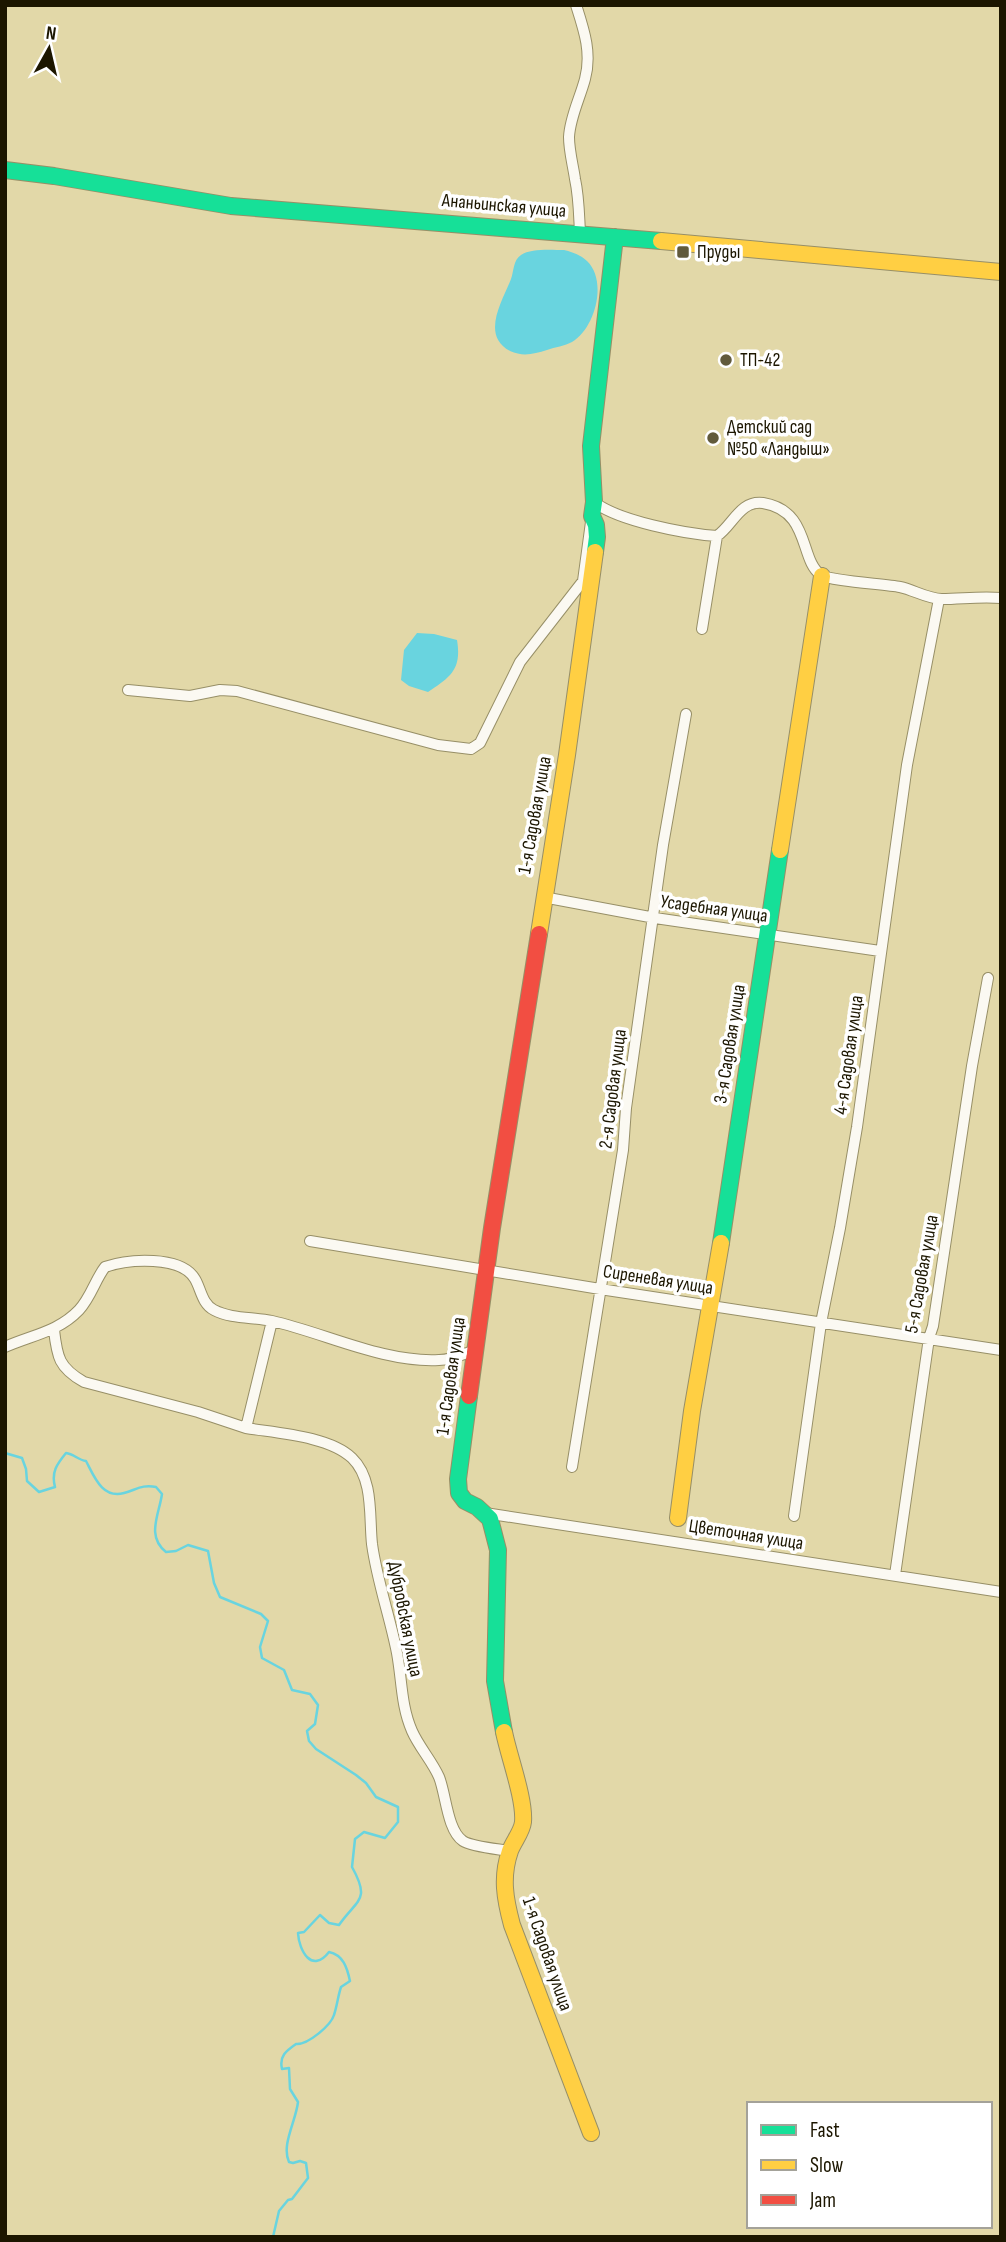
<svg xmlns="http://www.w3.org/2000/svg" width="1006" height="2242" font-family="'Sofia Sans Condensed',sans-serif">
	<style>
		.water { fill: #69d4df }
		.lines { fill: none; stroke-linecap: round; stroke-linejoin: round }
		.stream { stroke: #69d4df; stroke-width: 2.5 }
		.street-casing { stroke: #978f67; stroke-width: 12 }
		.fast-casing { stroke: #978f67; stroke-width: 18 }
		.slow-casing { stroke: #978f67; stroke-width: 18 }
		.jam-casing { stroke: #978f67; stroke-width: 18 }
		.street { stroke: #fbf9f2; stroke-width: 10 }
		.fast { stroke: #16e098; stroke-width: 16 }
		.slow { stroke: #ffcf43; stroke-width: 16 }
		.jam { stroke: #f24e42; stroke-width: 16 }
		.poi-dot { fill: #615a3b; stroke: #fff; stroke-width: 2.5 }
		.labels { text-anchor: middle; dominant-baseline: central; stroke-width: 7; stroke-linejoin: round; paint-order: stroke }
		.street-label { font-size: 19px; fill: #1c1600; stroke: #fff }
		.poi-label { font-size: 19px; fill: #1c1600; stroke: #fff; text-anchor: start }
	</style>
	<rect width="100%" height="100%" fill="#e2d8a8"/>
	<path class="water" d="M564,250C572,252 581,255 587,261C608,281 595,329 572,342C565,346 555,347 547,350C534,354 523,357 510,351C480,335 503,300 511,279C514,271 513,260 521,255C531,248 552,250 564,250Z
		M417,633L434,634L457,640C462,670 450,677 428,692L409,686L401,680L404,650Z"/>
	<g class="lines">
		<path class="stream" d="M5,1453L22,1458L26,1469L27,1481L39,1492L55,1487C51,1472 57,1464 66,1453C74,1454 78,1460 86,1461C94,1476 102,1499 124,1493C136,1490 142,1484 156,1487L162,1494C159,1515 146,1536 166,1552L176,1551L188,1545L208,1551L214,1583L220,1597L261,1614L268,1621L260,1647L262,1658L284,1670L292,1690L310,1694L318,1705L315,1724L307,1731L309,1741L316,1749L356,1775L366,1783L376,1797L398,1807V1822L385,1838L364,1832L355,1839L352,1867C371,1901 357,1899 339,1925L329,1923L320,1915L304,1932L298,1933C299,1951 312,1974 329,1952C343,1955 347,1967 350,1981L341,1987C338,1996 337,2006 334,2015C331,2025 308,2045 296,2044C286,2051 279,2056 282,2069L289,2068L290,2089L298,2102C296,2121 281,2145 289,2162L293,2163L300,2161L306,2163L308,2178L292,2199L288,2200L279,2211L273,2237"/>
		<defs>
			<path id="street" d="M576,5C584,30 592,53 585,79C580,98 570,117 569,137C569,151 573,165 575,179C579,197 579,215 580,233
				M594,502C618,521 686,534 717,536C733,525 740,500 763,503C811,511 799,560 821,575C830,581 885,584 900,587C914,590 928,599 942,599C961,599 981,596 1001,598
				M702,629L717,536
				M128,690L190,696L220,690L237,691L438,745L471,749L480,743L520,662L583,581L591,522
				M543,897L655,918L880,951
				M310,1241L600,1289L1001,1350
				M54,1330C57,1357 59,1368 84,1382L198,1412L246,1428L272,1321
				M5,1347C32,1335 58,1332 79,1310C91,1297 95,1280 105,1267C128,1259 181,1255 195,1279C201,1289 202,1304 214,1310C231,1319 253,1317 272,1321C325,1333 384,1363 439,1360C451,1360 464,1354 475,1350
				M246,1428C276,1433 329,1436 352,1458C374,1479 369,1517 372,1544C377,1581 390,1617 397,1653C402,1680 401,1706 412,1731C419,1747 432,1761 439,1777C446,1794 447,1830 463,1841C472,1847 499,1849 510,1851
				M572,1467L623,1150L626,1108L663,845L686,714
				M485,1513L1001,1592
				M794,1516L821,1323L840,1228L857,1127L907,765L939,599
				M895,1575L929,1338L933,1326L972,1066L988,978"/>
			<path id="fast" d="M5,170L54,176L231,206L661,241
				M595,552L597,537L596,525L592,516L594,502L591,446L615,237
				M721,1243L780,850
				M469,1396L458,1479L459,1493L465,1501L477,1507L490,1519L498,1550L495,1681L504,1732"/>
			<path id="slow" d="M661,241L1001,272
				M780,850L822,576
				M539,934L567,755L595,552
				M678,1518L692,1411L721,1243
				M504,1732C509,1757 525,1799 523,1822C522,1832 513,1842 510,1851C501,1877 505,1899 512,1925L591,2133"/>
			<path id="jam" d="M469,1396L492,1228L539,934"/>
		</defs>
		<use href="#street" class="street-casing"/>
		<use href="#fast" class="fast-casing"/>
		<use href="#slow" class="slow-casing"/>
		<use href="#jam" class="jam-casing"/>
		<use href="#street" class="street"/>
		<use href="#fast" class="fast"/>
		<use href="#slow" class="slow"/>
		<use href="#jam" class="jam"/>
	</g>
	<g class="poi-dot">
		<rect x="676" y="245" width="14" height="14" rx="3.5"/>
		<circle cx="726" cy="360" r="7"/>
		<circle cx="713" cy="438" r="7"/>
	</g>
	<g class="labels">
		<g class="street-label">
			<text transform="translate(504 206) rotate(5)">Ананьинская улица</text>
			<text transform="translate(535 815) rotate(-80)">1-я Садовая улица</text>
			<text transform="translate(714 909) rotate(8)">Усадебная улица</text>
			<text transform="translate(730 1044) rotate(-81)">3-я Садовая улица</text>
			<text transform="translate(849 1055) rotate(-82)">4-я Садовая улица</text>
			<text transform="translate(613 1089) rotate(-83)">2-я Садовая улица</text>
			<text transform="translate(922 1274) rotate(-80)">5-я Садовая улица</text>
			<text transform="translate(658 1280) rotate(9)">Сиреневая улица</text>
			<text transform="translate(451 1376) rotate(-82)">1-я Садовая улица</text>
			<text transform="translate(746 1535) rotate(9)">Цветочная улица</text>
			<text transform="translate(405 1619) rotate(79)">Дубровская улица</text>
			<text transform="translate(547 1954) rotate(71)">1-я Садовая улица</text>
		</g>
		<g class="poi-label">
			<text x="697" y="252">Пруды</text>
			<text x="740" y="360">ТП-42</text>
			<text x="727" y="427">Детский сад<tspan x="727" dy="22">№50 «Ландыш»</tspan></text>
		</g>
	</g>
	<rect width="1006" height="2242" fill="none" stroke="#1c1600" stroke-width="14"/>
	<rect x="747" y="2102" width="245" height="126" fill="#ffffff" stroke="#a4a299" stroke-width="2"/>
	<rect x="761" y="2125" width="35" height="10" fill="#16e098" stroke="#a4a299" stroke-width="2"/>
	<text x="810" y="2137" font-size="21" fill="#1c1600">Fast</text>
	<rect x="761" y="2160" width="35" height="10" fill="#ffcf43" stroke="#a4a299" stroke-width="2"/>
	<text x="810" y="2172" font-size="21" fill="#1c1600">Slow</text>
	<rect x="761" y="2195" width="35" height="10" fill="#f24e42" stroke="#a4a299" stroke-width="2"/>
	<text x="810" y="2207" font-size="21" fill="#1c1600">Jam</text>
	<g transform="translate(49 49) rotate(8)" stroke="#ffffff" stroke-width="5" paint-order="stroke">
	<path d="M0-5L12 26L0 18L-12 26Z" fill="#1c1600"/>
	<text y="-10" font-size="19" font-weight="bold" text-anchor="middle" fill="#1c1600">N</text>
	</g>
</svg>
